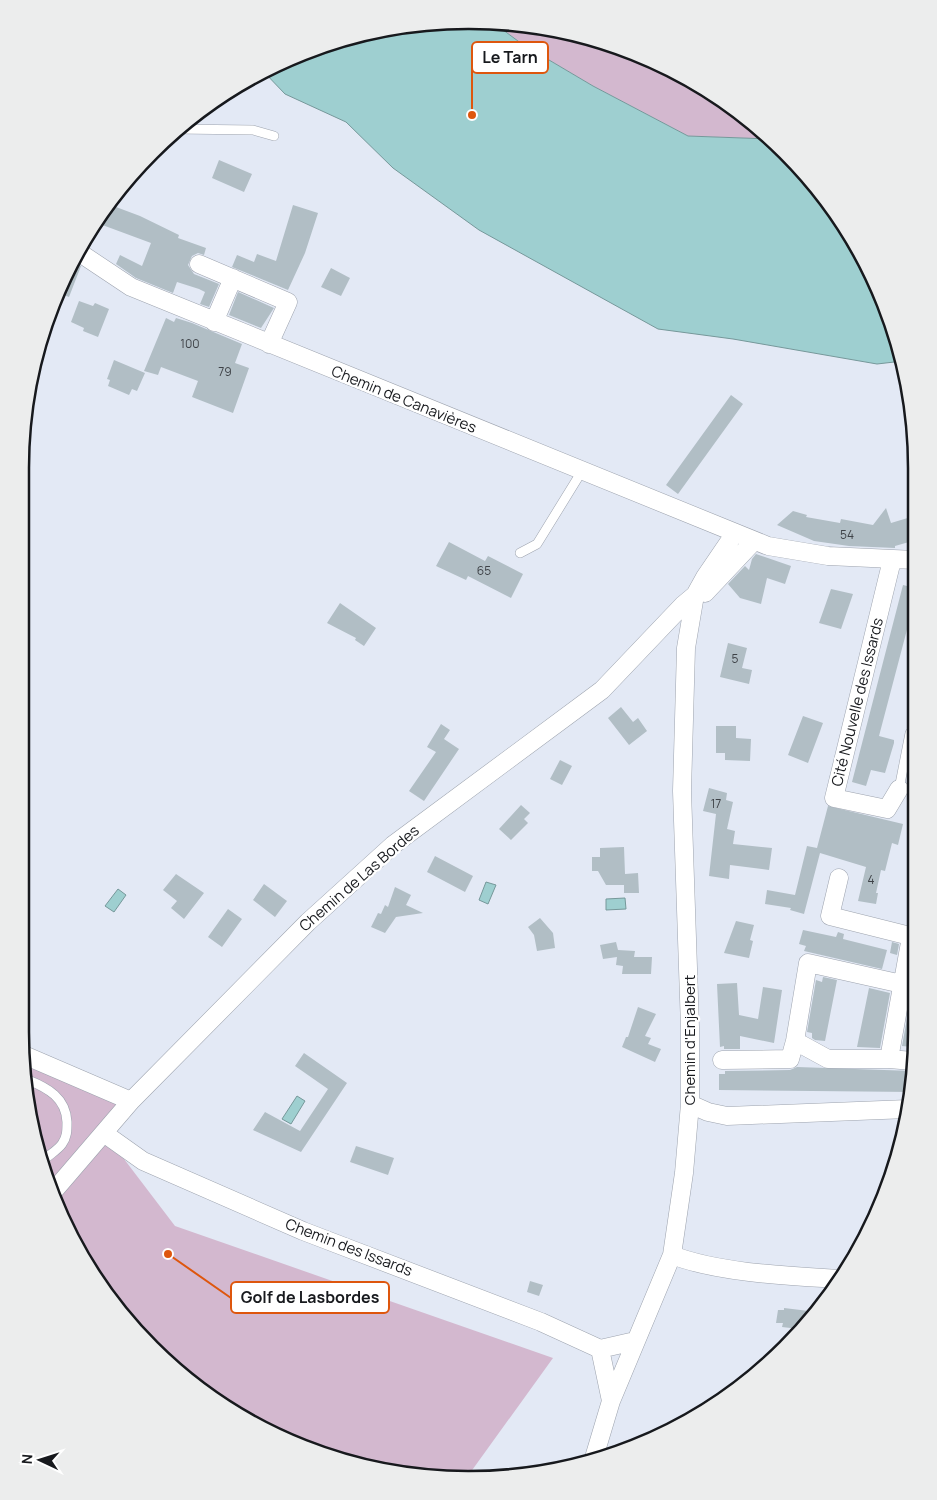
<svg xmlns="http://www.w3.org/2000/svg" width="937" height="1500" font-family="Manrope,sans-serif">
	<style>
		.green { fill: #d3b8cf }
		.water { fill: #9ecfd0; stroke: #76989a }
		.building { fill: #b1bec5 }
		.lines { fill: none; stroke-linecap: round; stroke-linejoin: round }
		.service-casing { stroke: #9da3ae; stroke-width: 10 }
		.minor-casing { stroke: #9da3ae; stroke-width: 19 }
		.service { stroke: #fff; stroke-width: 9 }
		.minor { stroke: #fff; stroke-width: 18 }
		.labels { text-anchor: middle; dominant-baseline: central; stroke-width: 4.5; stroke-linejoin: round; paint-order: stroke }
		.number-label { font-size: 12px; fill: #3e4247 }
		.street-label { font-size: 15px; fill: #17191d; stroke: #fff }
		.rim { fill: none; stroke: #17191d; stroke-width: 2.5 }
		.leader { fill: none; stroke: #de560d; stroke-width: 2 }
		.callout-dot { fill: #de560d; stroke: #fff; stroke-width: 2 }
		.callout { fill: #fff; stroke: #de560d; stroke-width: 2 }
		.callout-label { font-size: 16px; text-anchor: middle; font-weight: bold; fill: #17191d }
	</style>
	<rect width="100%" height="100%" fill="#e3e9f5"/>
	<path class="green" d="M491,21L585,35L667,66L742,113L770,139L688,136L593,86L522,44Z
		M24,1055L131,1101L105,1134L175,1226L553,1358L465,1480L324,1456L196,1387L96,1281L44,1175Z"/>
	<path class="water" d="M491,21L522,44L593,86L688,136L770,139L806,173L871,270L903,361L877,364L733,339L658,329L479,230L393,168L346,122L285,94L263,71L325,44L410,24Z
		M486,882L496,885L488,904L479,900Z
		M118,889L126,895L114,912L105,906Z
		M625,898L626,909L606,910V899Z
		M297,1096L305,1101L291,1124L282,1119Z"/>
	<path class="building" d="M219,160L252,174L244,192L212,178Z
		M108,204L140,216L179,235L178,238L206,248L204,255L198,253L192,256L188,265L194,274L219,284L209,307L200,304L205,292L199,289L177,282L173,293L136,278L116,264L120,255L142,266L151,243L97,223Z
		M293,205L318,213L305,253L288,290L232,267L237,255L254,262L257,254L276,261Z
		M74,262L81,266L69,297L57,292Z
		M331,268L350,278L341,296L321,287Z
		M238,292L274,308L261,328L229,315Z
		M79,301L93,306L95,303L109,309L98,337L83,331L84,328L71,322Z
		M166,318L174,322L176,318L192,323L242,344L235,363L249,368L233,413L192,397L198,381L161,367L158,375L144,371Z
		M114,360L145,373L137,391L132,389L129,395L108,386L110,380L107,379Z
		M731,395L743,404L678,494L666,485Z
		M886,508L891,523L911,517L912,522L916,521V540L895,546V548L849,546L814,541L777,525L793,511L807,515L806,517L840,523L841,519L873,525Z
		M449,542L485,561L488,556L523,574L511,598L468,576L466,580L436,566Z
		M756,554L791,566L785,584L767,578L761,604L740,598L728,584L745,566L749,570L752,559Z
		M903,585L915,588V624L909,622L879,736L894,740V743L885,773L871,770L866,786L852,782Z
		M831,589L853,594L841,629L819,623Z
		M340,603L376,628L364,646L355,640L356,638L327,623Z
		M728,643L747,648L742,668L752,670L749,684L720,677Z
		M621,707L633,722L638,718L647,731L629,745L608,718Z
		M803,716L823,723L808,763L788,755Z
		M441,724L450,730L444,739L459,749L424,801L409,791L436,752L427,747Z
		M716,726H736V738L751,739L750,761L725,760V753H716Z
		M560,760L572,766L562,785L550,779Z
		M709,788L727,793L726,800L733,802L727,829L735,831L733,844L772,848L769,870L730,865L729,879L709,876L716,814L703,811Z
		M521,805L530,813L524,819L528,823L511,840L499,829Z
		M828,806L903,824L898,845L892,843L885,871L881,870L876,893H878L876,904L858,901L866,867L820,853L804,914L790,910L791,908L765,904L767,890L795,895L807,846L817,848Z
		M624,847L625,874L638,873L639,893H624V885H606L598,871H592V857H600V848Z
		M435,856L473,876L465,892L427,872Z
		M176,874L204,893L184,919L171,908L177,901L163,890Z
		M264,884L287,901L275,917L253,900Z
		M395,887L411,895L406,905L423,913L396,917L385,933L371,927L378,913L381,914L385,905L388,907Z
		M228,909L242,919L222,947L208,937Z
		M540,918L553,933L555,948L537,951L534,935L528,927Z
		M736,921L754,925L750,940L753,941L749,958L724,953Z
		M803,930L836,937L838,932L844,934L843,939L887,950L882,969L804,951L806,946L799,944Z
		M616,942L618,950L635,951L634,957H652L651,974H622L623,966L616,965L617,957L603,959L600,945Z
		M892,942L899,944L897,955L890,953Z
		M823,977L837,980L825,1041L815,1040L812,1038V1033L807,1032L816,980L822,982Z
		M737,983L739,1015L758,1019L763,987L782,990L774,1043L740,1036V1049H724V1046L720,1047L717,984Z
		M869,988L890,993L880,1048L857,1047Z
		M911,997H914L913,1047L902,1046Z
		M638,1007L656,1014L645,1036L651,1038L648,1044L661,1049L655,1062L622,1047L626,1037H628Z
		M304,1053L347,1083L301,1152L253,1130L265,1112L300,1131L328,1089L295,1066Z
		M797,1067L913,1071V1092L719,1090V1074H725V1071L790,1070Z
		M356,1146L394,1158L388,1175L350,1162Z
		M530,1281L543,1285L539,1296L527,1292Z
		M784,1308L817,1312L799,1329L782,1327L783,1323H776L778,1310H784Z"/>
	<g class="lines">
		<defs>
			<path id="service" d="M177,129L253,130L274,136
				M520,553L537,544L582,471
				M899,789L910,733
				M28,1080C48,1088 66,1098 67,1122C67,1131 67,1137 62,1144C57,1151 48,1155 42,1162"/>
			<path id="minor" d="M80,253L131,287L768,546L828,556L915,560
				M199,264L288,302L269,344
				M214,322L233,278
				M892,560L834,798L887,809L899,789
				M705,593L754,541
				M839,878L830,916L914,937
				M902,984L808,963L795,1041L828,1059H889L911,937
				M24,1055L131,1101
				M889,1059L913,1061
				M722,1060L790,1059L795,1041
				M690,1104L708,1112L727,1116L908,1109
				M105,1134L143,1161L303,1231L541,1322L600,1349L635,1341
				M52,1193L131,1101L308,922L393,845L602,690L683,605L695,595
				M672,1255C718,1273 790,1276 839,1279
				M600,1349L611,1401
				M593,1461L611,1401L672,1255L684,1173L690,1104V1027L682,791L686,648L695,595L705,577L735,533"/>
		</defs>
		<use href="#service" class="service-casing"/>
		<use href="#minor" class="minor-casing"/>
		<use href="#service" class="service"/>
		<use href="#minor" class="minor"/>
	</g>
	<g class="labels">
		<g class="number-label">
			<text x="190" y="343">100</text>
			<text x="225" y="371">79</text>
			<text x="847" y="534">54</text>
			<text x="484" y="570">65</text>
			<text x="735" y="658">5</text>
			<text x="716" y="803">17</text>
			<text x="871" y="879">4</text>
		</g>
		<g class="street-label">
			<text transform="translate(404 399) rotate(22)">Chemin de Canavières</text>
			<text transform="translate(857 702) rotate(-76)">Cité Nouvelle des Issards</text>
			<text transform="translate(359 878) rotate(-41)">Chemin de Las Bordes</text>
			<text transform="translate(689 1040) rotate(-90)">Chemin d'Enjalbert</text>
			<text transform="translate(349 1247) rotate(21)">Chemin des Issards</text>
		</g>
	</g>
	<path d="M0 0H937V1500H0ZM468 29H469A439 439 0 0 1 908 468V1032A439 439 0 0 1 469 1471H468A439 439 0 0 1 29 1032V468A439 439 0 0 1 468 29Z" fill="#eceded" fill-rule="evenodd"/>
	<path class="rim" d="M468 29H469A439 439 0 0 1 908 468V1032A439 439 0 0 1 469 1471H468A439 439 0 0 1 29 1032V468A439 439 0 0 1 468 29Z"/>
	<path class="leader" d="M472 115L472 57M168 1254L231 1298"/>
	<g class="callout-dot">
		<circle cx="472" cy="115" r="5"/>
		<circle cx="168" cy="1254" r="5"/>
	</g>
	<g class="callout">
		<rect x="472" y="42" width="76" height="31" rx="5"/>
		<rect x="231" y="1282" width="158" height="31" rx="5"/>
	</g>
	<g class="callout-label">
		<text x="510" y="63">Le Tarn</text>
		<text x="310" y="1303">Golf de Lasbordes</text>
	</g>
	<g transform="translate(40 1460) rotate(274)" stroke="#ffffff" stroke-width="4" paint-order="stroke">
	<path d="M0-4L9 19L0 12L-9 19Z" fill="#17191d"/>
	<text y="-8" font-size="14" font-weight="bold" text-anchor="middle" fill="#17191d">N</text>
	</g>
</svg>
